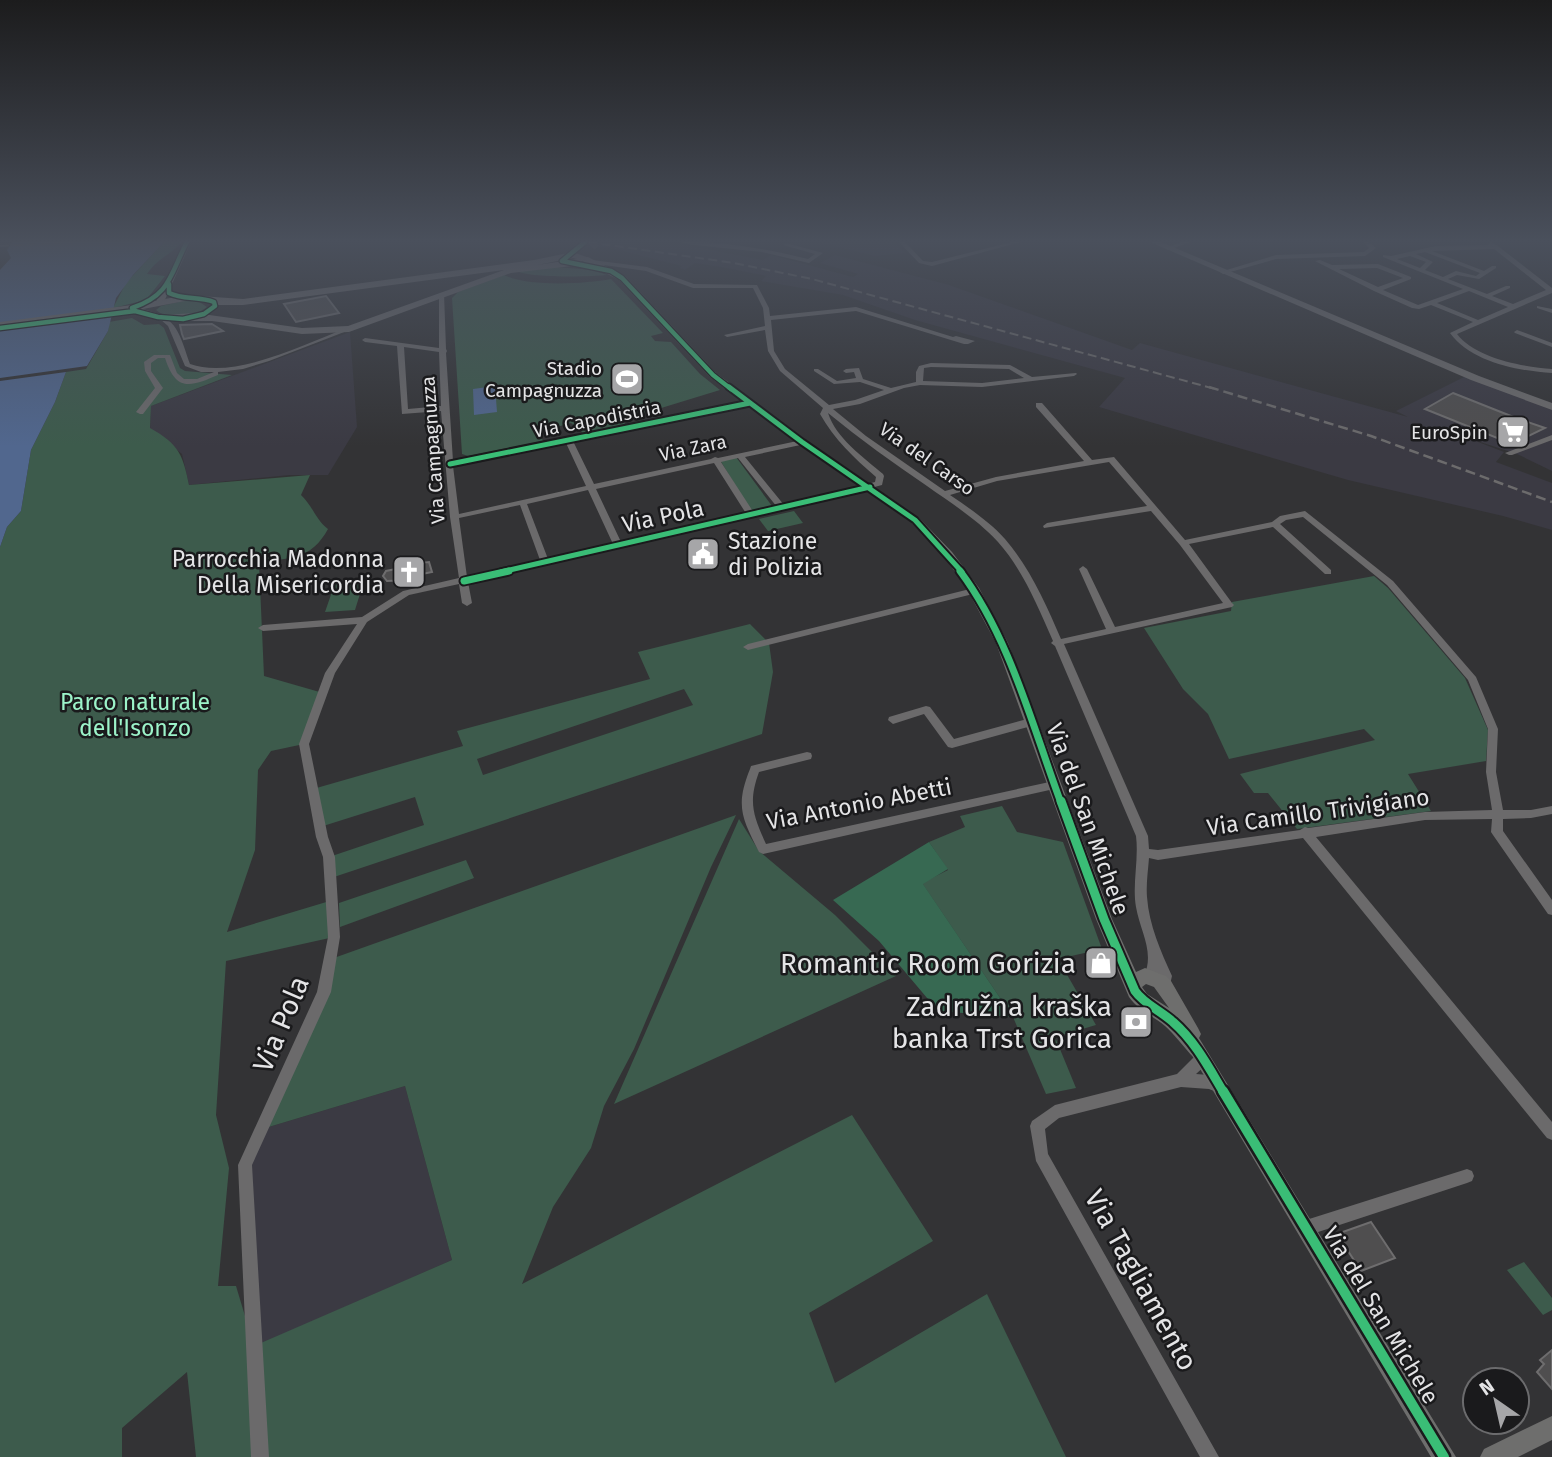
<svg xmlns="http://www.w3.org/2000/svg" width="1552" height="1457" font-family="'Fira Sans',sans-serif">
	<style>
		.built { fill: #3b3a43 }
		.green { fill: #3d5b4c; fill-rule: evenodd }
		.forest { fill: #376952 }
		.water { fill: #51678e }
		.building { fill: #4f4e4f; stroke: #6e6d6e; stroke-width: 2 }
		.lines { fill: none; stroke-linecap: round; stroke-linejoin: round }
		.primary-tunnel { stroke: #4e4e50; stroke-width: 10; stroke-dasharray: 10 4.5; stroke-linecap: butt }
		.street { fill: #6b6a6b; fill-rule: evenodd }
		.secondary { fill: #6e6e6d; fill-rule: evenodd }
		.primary { fill: #6c6b6c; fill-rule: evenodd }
		.rail-far1 { stroke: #6c6b6c; stroke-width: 2; stroke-dasharray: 9 4.5; stroke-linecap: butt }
		.rail { stroke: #6c6b6c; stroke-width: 2.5; stroke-dasharray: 10 5; stroke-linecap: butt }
		.cycleway-far4-casing { stroke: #1a1a1c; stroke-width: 7 }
		.cycleway-far3-casing { stroke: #1a1a1c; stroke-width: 9 }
		.cycleway-far2-casing { stroke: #1a1a1c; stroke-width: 11 }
		.cycleway-far1-casing { stroke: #1a1a1c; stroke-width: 13 }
		.cycleway-casing { stroke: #1a1a1c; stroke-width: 15 }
		.cycleway-far4 { stroke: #3abd76; stroke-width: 4.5 }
		.cycleway-far3 { stroke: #3abd76; stroke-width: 5 }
		.cycleway-far2 { stroke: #3abd76; stroke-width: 7 }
		.cycleway-far1 { stroke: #3abd76; stroke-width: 9 }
		.cycleway { stroke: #3abd76; stroke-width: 10 }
		.labels { text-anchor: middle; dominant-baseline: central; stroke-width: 5; stroke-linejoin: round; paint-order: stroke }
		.far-poi-label { font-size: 19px; fill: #e4e4e6; stroke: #1a1a1c; text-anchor: end }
		.far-street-label { font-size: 19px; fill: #e4e4e6; stroke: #1a1a1c }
		.street-label { font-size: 23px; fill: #e4e4e6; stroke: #1a1a1c }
		.poi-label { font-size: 23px; fill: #e4e4e6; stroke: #1a1a1c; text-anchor: start }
		.park-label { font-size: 23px; fill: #9cf3c9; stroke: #1a1a1c }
		.near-poi-label { font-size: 28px; fill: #e4e4e6; stroke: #1a1a1c; text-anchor: end }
		.near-street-label { font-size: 28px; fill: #e4e4e6; stroke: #1a1a1c }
	</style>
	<rect width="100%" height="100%" fill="#333335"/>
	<path class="built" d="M566,242L680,244L763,260L771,255L853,277L858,274L820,263L835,255L949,285L1132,350L1140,343L1408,417L1396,411L1466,376L1552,410V471L1517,454L1468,438L1504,452L1496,462L1552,483V530L1503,516L1348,480L1099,407L1125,378L915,320L843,295L761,281L766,276L721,267L695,263L685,270L680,268L682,266L615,249Z
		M818,242H894L905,253L875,256Z
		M350,332L357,427L328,475H290L189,485L182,454L150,429L151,406Z
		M405,1086L452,1260L254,1347L245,1165L262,1129Z"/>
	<path class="green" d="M557,267L592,270L607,275C591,277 528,278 517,271Z
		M504,275C528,287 584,284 611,279L663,333L651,336L655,341L671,342L700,374L720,390L622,420L626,425L583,433L571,423L539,432L543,441L468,456L462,454L452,298L458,292Z
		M183,301H198L207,307C195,317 168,321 156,310L161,306Z
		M132,318L144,325L159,324L164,328L180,368L185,371L232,375L151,406L150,428C179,444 183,455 189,485L310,475L301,495C312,505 316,520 328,529C311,560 291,557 259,563L264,676L323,693L304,744L271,751L258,770L255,850L227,932L333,900L334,937L226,961L216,1115L229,1168L218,1286H236L254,1346L452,1260L405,1086L262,1129L331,959L736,815L711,867L634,1049L604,1106L591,1148L553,1207L522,1284L852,1115L933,1241L809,1313L835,1383L987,1294L1066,1457H196L187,1372L122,1428V1457H0V547L7,527L21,511L31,450L55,402L66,372L86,369L108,331L109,322Z
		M736,457L772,506L751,511L720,460Z
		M794,511L803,523L768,531L759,519Z
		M1374,576L1388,588L1465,678L1488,730L1486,761L1408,774L1431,811L1297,829L1268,793H1254L1240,774L1375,740L1364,729L1229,759L1208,714L1183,689L1144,628L1231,611L1232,602Z
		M364,581L355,610L325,612L335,583Z
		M750,624L769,643L773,672L762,734L331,878L329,857L424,825L415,797L320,827L313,789L463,746L457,731L650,679L638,652ZM684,689L693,705L483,775L477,759Z
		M1002,806L1017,832L1063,842L1102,949L1058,959L1096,1025L1055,1037L1076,1088L1046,1094L1013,1017L922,883L948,870L929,842L965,827L960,816Z
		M739,819L759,851L835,915L896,976L614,1104Z
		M466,860L474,878L340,927L339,903Z
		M1524,1262L1552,1298V1310L1543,1315L1507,1270Z"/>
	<path class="forest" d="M164,242H182C170,255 157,259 147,274L165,276L146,300L113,308L126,283Z
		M929,842L948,869L923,884L1013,1017L938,1011L879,941L833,900Z"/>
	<path class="water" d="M12,242H164L133,275L116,298L108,331L87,366L0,378V270L11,258L7,250Z
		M66,372L55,402L31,450L21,511L7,527L0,547V381Z
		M495,386L497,412L474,415L473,389Z"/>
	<path class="building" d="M326,296L339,313L296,322L284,304Z
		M212,324L223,331L184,339L182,334L180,325Z
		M1453,393L1516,418L1545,428L1512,444L1425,409Z
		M429,562L432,572L407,577L408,580L387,581L383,576L386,571L396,569L395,566Z
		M1371,1222L1395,1258L1361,1271L1337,1234Z
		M1552,1350V1389L1537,1372L1544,1364L1540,1360Z"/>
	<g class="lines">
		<path class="primary-tunnel" d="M591,246L595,242"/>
		<path class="street" d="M682,242C725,241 767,249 808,259L815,254L783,245L786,243L823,253L809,263L762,252L685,244Z
			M899,242H905L923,261L932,262L1012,242H1021L932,266L919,263Z
			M1182,242H1191L1168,250L1165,248Z
			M1363,242H1369L1376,248L1365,256L1276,259L1223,274L1220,272L1276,255L1364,252L1369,248Z
			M1491,242L1498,246L1552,288V293L1457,334C1475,358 1523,367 1552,369V373C1518,371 1471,362 1450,333L1473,322L1431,305L1419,309L1412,308L1374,291L1315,261L1320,260L1332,265L1378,264L1411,277V279L1383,290L1418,305L1463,289L1383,257V255L1391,256L1436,246L1489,245L1488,244ZM1494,249L1546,290L1513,304L1492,296L1510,288V286H1506L1487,294L1448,279L1457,275L1479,279L1496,268V266H1492L1484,271L1432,251ZM1425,252L1480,273L1476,276L1456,271L1443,277L1425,270L1433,262L1416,254ZM1410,256L1426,262L1420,268L1397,259ZM1377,268L1403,278L1378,287L1339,269ZM1469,291L1508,307L1478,320L1437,303Z
			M592,260L647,267L694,284L757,285L769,308L770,316L856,307L953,337L956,336L975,341L968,344H964L856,311L771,320L774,351L785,369L829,405L855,400L884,390L860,382L834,384L814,371V369H818L837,381L856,378L854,372L846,373L843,371L846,369L859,368L863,379L891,388L916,382V372L919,366L931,363L1010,365L1032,377L1076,373L1077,374L1074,376L982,387L920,385L904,388L860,404L833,409L866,436L945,491L996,477L1084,461L1036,407V403H1042L1092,460L1114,457L1185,540L1272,522L1280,516L1305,511L1393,581L1476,677L1498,729L1496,772L1503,810H1531L1552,806V814L1531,818L1503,819V831L1552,900V915L1548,914L1493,835L1491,832L1492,819L1425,820L1316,837L1552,1122V1140L1547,1138L1303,838L1158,860L1149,858C1148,871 1146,884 1147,897C1149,925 1161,952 1172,976L1169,989L1164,991L1159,989C1157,983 1161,979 1158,973L1155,980L1150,982L1145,980L1144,976C1155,952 1140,931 1136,907C1132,884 1139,860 1136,836L1055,646L1051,643L1053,641C1038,607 1023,570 998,542C978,520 951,503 927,486C893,463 860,439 828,413C836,438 863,457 883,474L884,476L882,485L783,511L468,582L472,603L467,606L462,603L459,584L409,595L367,622L335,673L309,744L328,837L335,857L340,937L331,992L252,1165L269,1457H251L238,1165L317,992L328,937L323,857L316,837L299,744L325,673L357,624L263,631L258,628L263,625L362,617L403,591L459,578L450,517L441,411L402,414L397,346L365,342L362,340L365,338L439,348V294L444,293L446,349L447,351L446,353L453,461L750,401H753V405L573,441L594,484L711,459L715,457L718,458L802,440H805V444L745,457L784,505L875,482L876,477C854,458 834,439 820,414L823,408L780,371L768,351L765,330L727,337L724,335L765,326L763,308L753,288H693L646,271L590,263V261ZM404,347L439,352L441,406L408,409ZM931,367L1009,369L1024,378L982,383L923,381L924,368ZM566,443L586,486L459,514L453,466ZM738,458L777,507L754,513L721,462ZM1109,462L1147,506L1047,523L1043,526L1044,528L1151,511L1180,545L1223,603L1115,627L1087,569L1083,566L1079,569L1106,629L1061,639C1046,604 1030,568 1005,539C990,522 969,508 950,495L997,481ZM714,463L747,515L621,542L596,489ZM588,490L613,544L548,559L527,504ZM520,505L540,560L467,577L459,518ZM1303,517L1387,585L1468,680L1488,729L1486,772L1492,810L1425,812L1308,828L1305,827L1300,830L1158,850L1149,849L1148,836L1064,644L1232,607L1234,605L1232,603L1189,544L1273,527L1325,574H1331V570L1280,524L1286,520Z
			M1537,306L1552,309V313L1537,308Z
			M160,317C178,319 184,348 190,364C235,380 304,344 347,328L352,329L269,361L243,369L218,372V375C190,387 176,392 165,358H158L151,363V371L163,388L143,414H140L136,412L155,388L145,371L144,362L154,355H170L177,373L184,379H197L214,372H201L185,366L168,326L160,319Z
			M1517,330L1552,343V347L1515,333L1514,332Z
			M1552,435V440L1512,455H1509L1505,453Z
			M974,588L979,591L977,593L748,650L743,647L748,644Z
			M926,706L930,707L954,739L1031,718L1036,722L1035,725L952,748L948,747L924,714L893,724L888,720L889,717Z
			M807,752L811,753L812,756L811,759L759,772C748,802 753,815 766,844L1054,781L1058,782L1060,785L1058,788L1054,789L763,854L759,852C742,818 735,806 750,769L751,766Z
			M1203,1051L1208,1053L1210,1058L1208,1063L1196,1074L1209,1075L1224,1081L1226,1086L1224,1091L1219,1093L1209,1089L1181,1087L1059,1118L1045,1129L1048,1154L1219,1457H1200L1036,1161L1030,1126L1032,1121L1055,1105L1177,1074L1198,1053Z
			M1467,1169L1472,1171L1474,1176L1472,1181L1467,1183L1306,1236L1301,1233L1298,1228L1301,1223L1306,1220Z"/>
		<path class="secondary" d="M183,242H191L163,304L156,306L155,304Z
			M582,257H588L625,276L716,373L806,440L919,518L952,552L979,588L1008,643L1112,919L1136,972L1145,968L1166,976L1171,981L1198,1028L1201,1034L1199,1038L1456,1457H1431L1193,1057C1184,1047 1175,1035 1165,1026C1153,1016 1137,1009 1129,997L1096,919L996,643L967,589L944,556L911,522L798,444L710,377L619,280L582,261ZM1146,984L1154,987L1169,1008L1147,994L1142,987Z
			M1552,1416V1440L1518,1457H1480L1484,1449Z"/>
		<path class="primary" d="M1150,242H1161L1479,376L1552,403V410L1471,380Z
			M573,252L589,258L572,266L511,273L349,332L302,334L212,321H162L130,311L0,328V322L140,304L185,295L243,299L534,260ZM573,258L577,259L537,265ZM504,270L348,326L302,328L195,313L163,315L143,309L185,301H202L214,305H243Z"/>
		<path class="rail-far1" d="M588,242L734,263L812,279L1215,389
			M0,246L73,242"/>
		<path class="rail" d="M1209,387L1371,436L1552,502"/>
		<defs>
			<path id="cycleway-far4" d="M585,242L562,261L611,271L622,278L713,375L731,389
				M132,308C171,295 170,274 187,242
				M0,328L135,311L158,317L183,319L204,314L215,306L214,302C199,296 183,300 169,293V284"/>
			<path id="cycleway-far3" d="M729,387L802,442L915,520L962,572
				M450,464L750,403
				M501,572L870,487"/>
			<path id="cycleway-far2" d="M960,571C1010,638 1032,725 1061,803
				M464,581L509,571"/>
			<path id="cycleway-far1" d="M1061,801L1104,919L1135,991C1144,1004 1161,1011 1173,1022C1195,1041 1209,1068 1224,1093"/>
			<path id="cycleway" d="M1223,1091L1444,1457"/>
		</defs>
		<use href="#cycleway-far4" class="cycleway-far4-casing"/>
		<use href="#cycleway-far3" class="cycleway-far3-casing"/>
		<use href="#cycleway-far2" class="cycleway-far2-casing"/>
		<use href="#cycleway-far1" class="cycleway-far1-casing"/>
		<use href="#cycleway" class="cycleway-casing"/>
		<use href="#cycleway-far4" class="cycleway-far4"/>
		<use href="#cycleway-far3" class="cycleway-far3"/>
		<use href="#cycleway-far2" class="cycleway-far2"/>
		<use href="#cycleway-far1" class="cycleway-far1"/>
		<use href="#cycleway" class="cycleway"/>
	</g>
	<linearGradient id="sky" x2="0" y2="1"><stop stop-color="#1c1c1d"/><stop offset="0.54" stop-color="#4a505c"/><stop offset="1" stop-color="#4a505c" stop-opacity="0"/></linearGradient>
	<rect width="1552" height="446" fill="url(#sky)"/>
	<defs>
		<symbol id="stadium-square" viewBox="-11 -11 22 22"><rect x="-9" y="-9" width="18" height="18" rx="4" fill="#a6a6a8" stroke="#1a1a1c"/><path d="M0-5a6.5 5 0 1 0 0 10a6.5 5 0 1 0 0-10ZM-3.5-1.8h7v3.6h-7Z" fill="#fff"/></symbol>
		<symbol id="supermarket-square" viewBox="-11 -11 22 22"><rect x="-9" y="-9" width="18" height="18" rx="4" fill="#a6a6a8" stroke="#1a1a1c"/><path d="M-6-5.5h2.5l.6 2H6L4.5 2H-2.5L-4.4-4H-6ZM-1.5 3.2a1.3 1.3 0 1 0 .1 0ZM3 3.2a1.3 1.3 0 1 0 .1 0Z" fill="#fff"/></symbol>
		<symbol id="civic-square" viewBox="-11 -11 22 22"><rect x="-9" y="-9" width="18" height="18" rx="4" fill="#a6a6a8" stroke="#1a1a1c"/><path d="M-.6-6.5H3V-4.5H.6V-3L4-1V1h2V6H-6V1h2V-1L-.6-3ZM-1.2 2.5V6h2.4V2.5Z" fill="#fff"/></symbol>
		<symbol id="church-square" viewBox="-11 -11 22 22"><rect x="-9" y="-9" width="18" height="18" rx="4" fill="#a6a6a8" stroke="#1a1a1c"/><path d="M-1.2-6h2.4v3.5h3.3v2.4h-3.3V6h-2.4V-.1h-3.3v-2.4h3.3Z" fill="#fff"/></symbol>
		<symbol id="shop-square" viewBox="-11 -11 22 22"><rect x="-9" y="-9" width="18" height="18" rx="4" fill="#a6a6a8" stroke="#1a1a1c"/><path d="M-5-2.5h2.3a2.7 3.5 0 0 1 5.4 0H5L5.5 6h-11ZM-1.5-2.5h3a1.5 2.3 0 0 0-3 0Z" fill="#fff"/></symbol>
		<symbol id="bank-square" viewBox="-11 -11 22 22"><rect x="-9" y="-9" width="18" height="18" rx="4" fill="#a6a6a8" stroke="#1a1a1c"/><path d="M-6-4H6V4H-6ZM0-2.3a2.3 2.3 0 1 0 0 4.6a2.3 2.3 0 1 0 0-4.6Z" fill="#fff"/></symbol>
	</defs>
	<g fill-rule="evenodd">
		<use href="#stadium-square" x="608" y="360" width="38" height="38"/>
		<use href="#supermarket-square" x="1494" y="413" width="38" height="38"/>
		<use href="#civic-square" x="684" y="535" width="38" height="38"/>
		<use href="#church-square" x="390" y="553" width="38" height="38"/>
		<use href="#shop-square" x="1082" y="944" width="38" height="38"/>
		<use href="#bank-square" x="1117" y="1003" width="38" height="38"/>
	</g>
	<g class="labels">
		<g class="far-poi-label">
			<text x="602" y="368">Stadio<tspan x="602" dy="22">Campagnuzza</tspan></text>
			<text x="1488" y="432">EuroSpin</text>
		</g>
		<g class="far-street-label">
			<text transform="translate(597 419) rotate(-11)">Via Capodistria</text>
			<text transform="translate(693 448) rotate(-12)">Via Zara</text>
			<text transform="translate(433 450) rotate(-94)">Via Campagnuzza</text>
			<text transform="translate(927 459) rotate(35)">Via del Carso</text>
		</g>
		<g class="street-label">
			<text transform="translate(663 516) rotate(-12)">Via Pola</text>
			<text transform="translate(859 804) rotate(-11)">Via Antonio Abetti</text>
			<text transform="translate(1318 812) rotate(-8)">Via Camillo Trivigiano</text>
			<text transform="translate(1088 819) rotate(70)">Via del San Michele</text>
			<text transform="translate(1381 1315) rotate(59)">Via del San Michele</text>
		</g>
		<g class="poi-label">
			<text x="728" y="541">Stazione<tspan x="728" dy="26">di Polizia</tspan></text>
			<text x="384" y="559" text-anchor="end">Parrocchia Madonna<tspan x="384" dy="26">Della Misericordia</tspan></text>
		</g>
		<g class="park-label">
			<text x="135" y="702">Parco naturale<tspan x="135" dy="26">dell'Isonzo</tspan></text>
		</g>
		<g class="near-poi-label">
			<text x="1076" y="963">Romantic Room Gorizia</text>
			<text x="1112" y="1006">Zadružna kraška<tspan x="1112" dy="32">banka Trst Gorica</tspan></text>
		</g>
		<g class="near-street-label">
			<text transform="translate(281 1024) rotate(-67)">Via Pola</text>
			<text transform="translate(1141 1280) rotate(61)">Via Tagliamento</text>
		</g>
	</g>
	<g transform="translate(1496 1401) rotate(326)"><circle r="33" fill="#1a1a1c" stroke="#6b6b6d" stroke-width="2"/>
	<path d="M0-5L12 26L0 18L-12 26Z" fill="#a6a6a8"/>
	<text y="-10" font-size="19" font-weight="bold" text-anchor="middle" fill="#e4e4e6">N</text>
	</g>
</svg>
